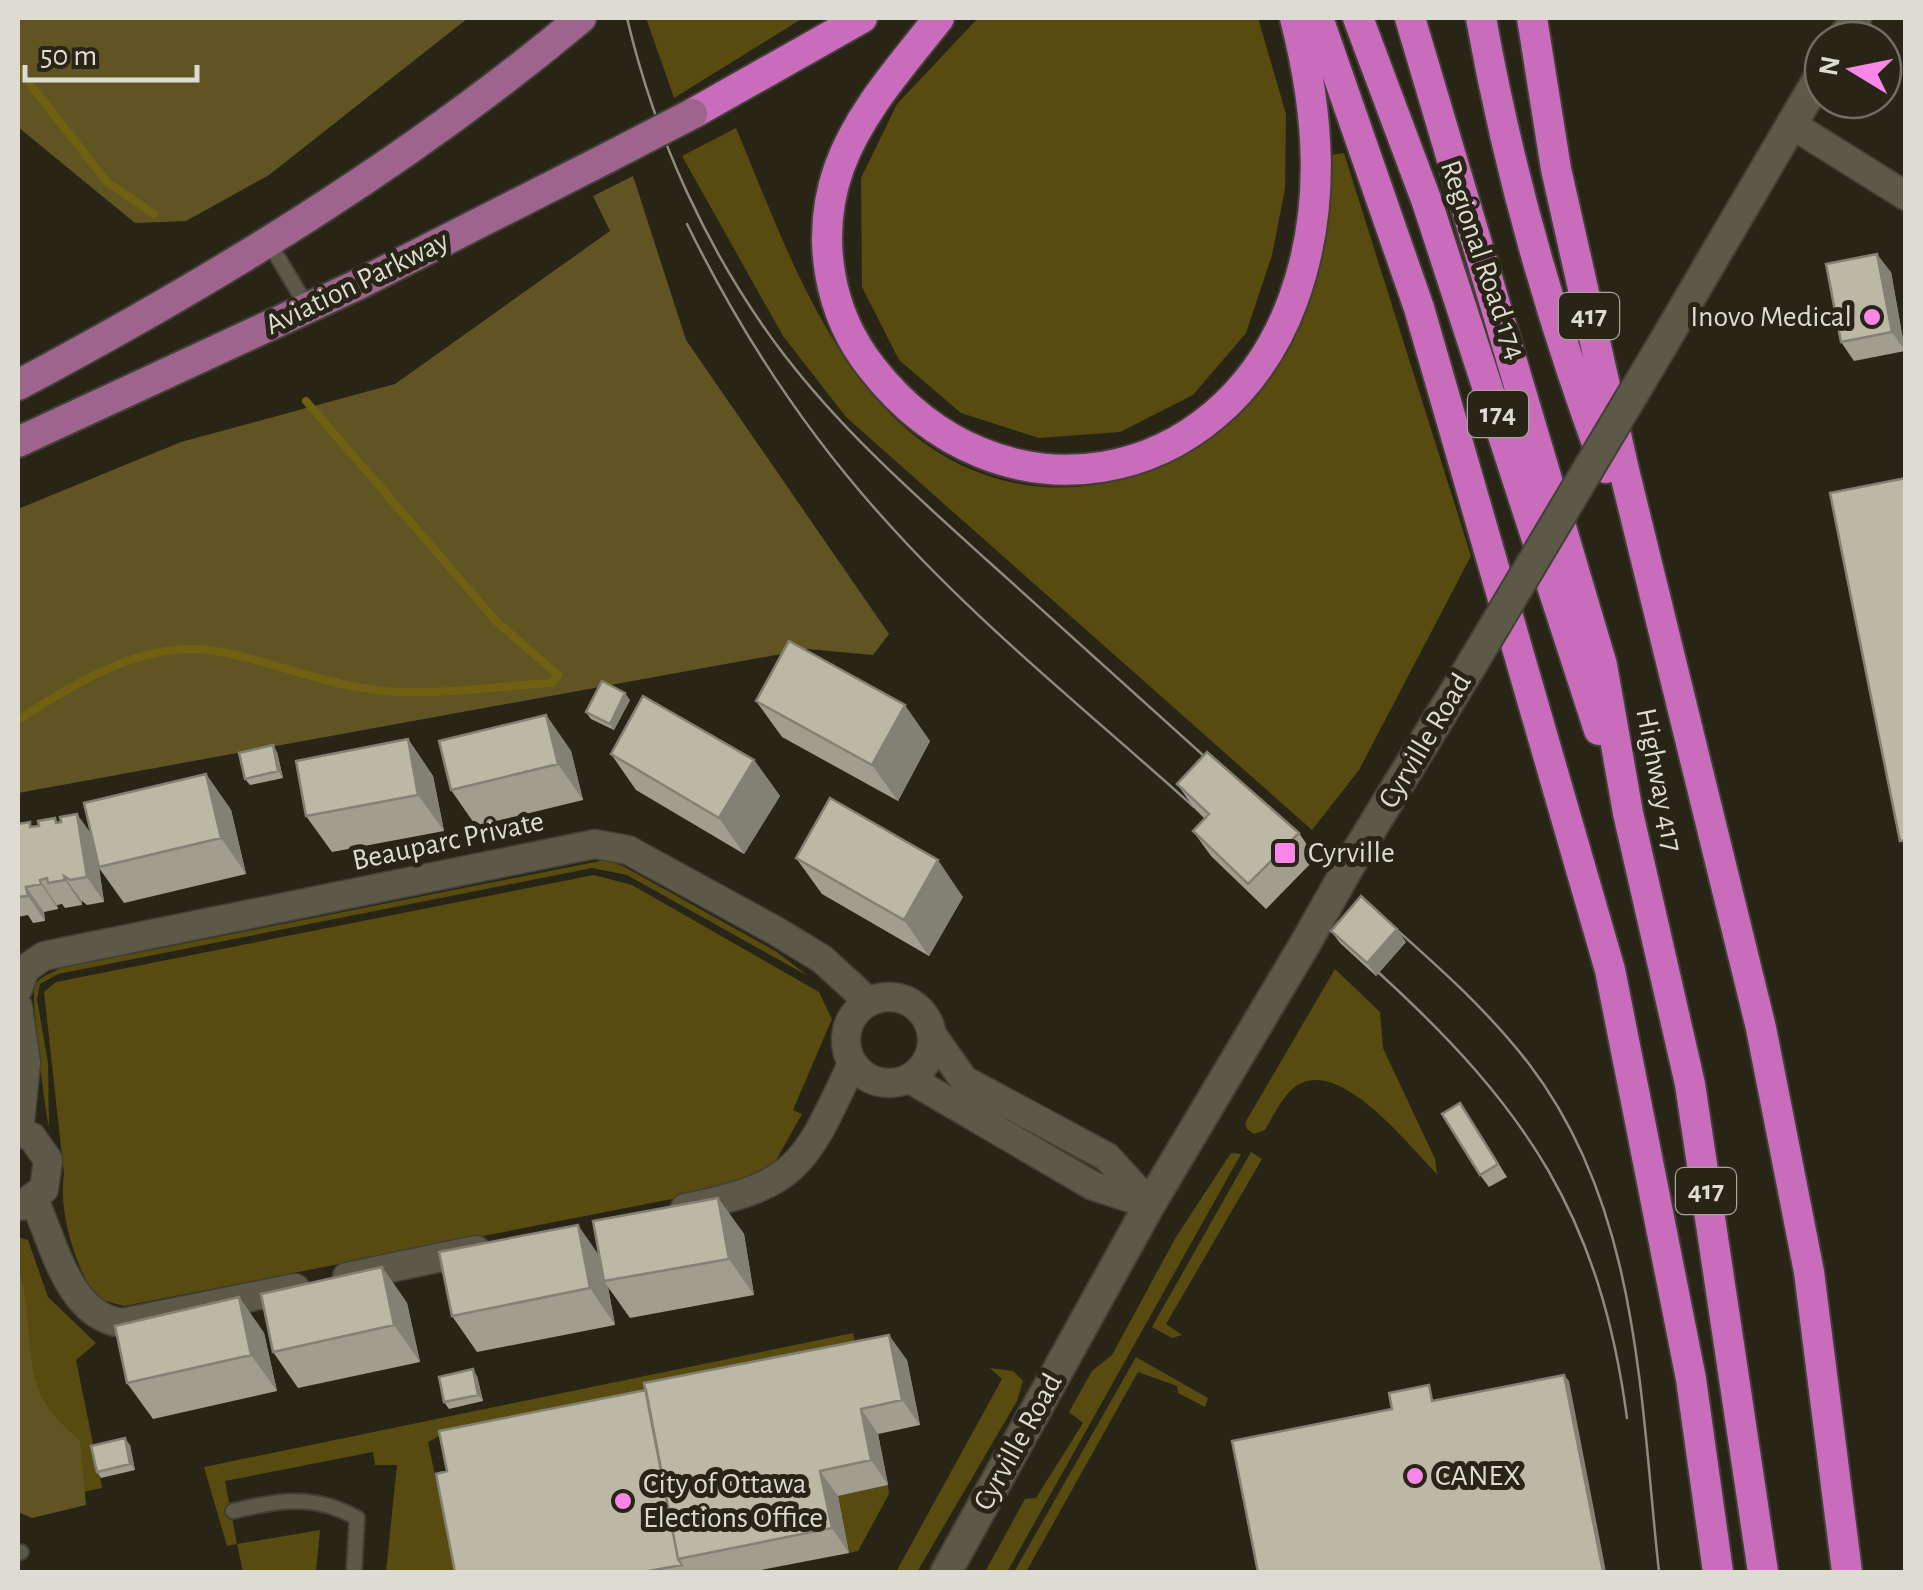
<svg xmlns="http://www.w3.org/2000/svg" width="1923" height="1590" font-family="'Alegreya Sans',sans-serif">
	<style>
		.green { fill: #574b10 }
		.forest { fill: #605522 }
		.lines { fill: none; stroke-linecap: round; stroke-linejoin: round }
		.stream { stroke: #706112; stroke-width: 8 }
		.lane-casing { stroke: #423f35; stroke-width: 18 }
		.street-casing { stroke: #423f35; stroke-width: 31 }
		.secondary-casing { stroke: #423f35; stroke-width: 34 }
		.primary-casing { stroke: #423f35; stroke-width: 34 }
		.highway-casing { stroke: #423f35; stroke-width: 34 }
		.lane { stroke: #5d5949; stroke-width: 14 }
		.street { stroke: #5d5949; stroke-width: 28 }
		.secondary { stroke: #5d5949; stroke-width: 30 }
		.primary { stroke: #9e648e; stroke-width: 30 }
		.highway { stroke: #c96cbc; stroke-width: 30 }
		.tram { stroke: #8d8b80; stroke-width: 2.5 }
		.secondary-bridge-casing { stroke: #423f35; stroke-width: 34; stroke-linecap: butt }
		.primary-bridge-casing { stroke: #423f35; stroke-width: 34; stroke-linecap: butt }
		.secondary-bridge { stroke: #5d5949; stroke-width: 30 }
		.primary-bridge { stroke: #9e648e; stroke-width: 30 }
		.wall { fill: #a19e8f }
		.shaded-wall { fill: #838174 }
		.building { fill: #bbb8a6; stroke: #838174; stroke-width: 2.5 }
		.poi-dot { fill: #f987e8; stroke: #282517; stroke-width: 4 }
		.labels { text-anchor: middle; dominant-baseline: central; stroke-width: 10; stroke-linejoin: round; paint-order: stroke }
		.shield { fill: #282517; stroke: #a7a49a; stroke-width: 2.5 }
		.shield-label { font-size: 28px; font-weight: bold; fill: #dddbd2 }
		.street-label { font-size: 30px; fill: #dddbd2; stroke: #282517 }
		.poi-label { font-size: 30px; fill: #dddbd2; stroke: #282517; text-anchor: start }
	</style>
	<rect width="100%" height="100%" fill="#282517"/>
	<path class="green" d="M646,18H803L674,98Z
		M978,18H1258L1286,114L1285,189L1272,255L1246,333L1193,395L1120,432L1039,438L961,413L899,360L862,287L861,178L897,104Z
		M736,128C778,228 820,351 902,425C1035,545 1230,482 1298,325C1323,269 1329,216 1331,155L1344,153L1471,556L1359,770L1312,830L846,417L783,336L682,156Z
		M605,860L623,866L777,952L808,976L627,875L592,868L58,974L40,984L37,999L48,1063L49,1126C45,1112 30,992 35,985C40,976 52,973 61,968Z
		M594,875L632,885L819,992L832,1019L793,1110L802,1114L770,1171L744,1185L124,1306L98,1299C75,1269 58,1210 64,1174L44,992L56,982Z
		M1335,969L1380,1012L1383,1048L1435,1159L1437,1174C1409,1146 1333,1047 1290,1091C1280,1102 1272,1118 1265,1130L1254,1134L1247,1129L1245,1123Z
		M1251,1152L1262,1159L1166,1324L1182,1335L1172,1338L1152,1327Z
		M1231,1153L1241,1154L1007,1572H985L1025,1499L1036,1498L1083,1423L1069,1412L1092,1371L1112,1355L1176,1237Z
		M18,1237L28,1240L48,1297L96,1343L76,1360L102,1488L18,1506Z
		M853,1333L857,1349L450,1430L428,1442L455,1572H386L397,1465H375L373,1452L225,1481L237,1544L320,1530L316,1572H243L237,1544L227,1546L204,1467Z
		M1136,1357L1208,1398L1205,1407L1178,1393L1177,1386L1138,1372L1026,1572H1014Z
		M990,1368L1013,1371L1023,1381L1017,1401L917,1572H896L1002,1379Z
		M888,1485L889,1494L858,1551L849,1553L838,1496Z"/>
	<path class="forest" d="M18,18H468L269,175L186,221L135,223L18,127Z
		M633,176L686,340L889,634L873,655L808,649L18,793V509L181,442L395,384L610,231L593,196Z
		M18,1268C35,1312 20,1375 52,1413C60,1423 71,1432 80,1441L86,1505L32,1518L18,1512Z"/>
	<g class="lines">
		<path class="stream" d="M18,69L107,182L154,214
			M18,720C77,682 148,637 222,652C282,664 337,690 400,692C450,694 502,686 552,683L558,675L496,621L306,401"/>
		<defs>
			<path id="lane" d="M268,241L308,308
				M233,1511C279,1500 315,1494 357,1518L354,1572
				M18,1553L21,1552"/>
			<path id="street" d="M1791,124L1906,196
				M18,989L25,969L44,956L595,844L628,850L776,931L822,959L869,1002
				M846 1040a43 43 0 1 1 86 0a43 43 0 1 1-86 0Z
				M18,1007L26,1063L19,1132
				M933,1036L964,1080L1107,1157L1150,1204
				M910,1079L1093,1186L1149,1204
				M18,1132L32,1137L48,1160L44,1189L21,1206
				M34,1200C54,1243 68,1316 122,1323L295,1288
				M685,1208C799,1185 804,1166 852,1064
				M347,1277L476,1250"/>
			<path id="secondary" d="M1842,40L1856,18
				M1667,337L1823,71
				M1357,852L1469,669
				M946,1572L1150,1204L1305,944"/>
			<path id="primary" d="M18,385C215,280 409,162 581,18
				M18,442L357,285L609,157"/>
			<path id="highway" d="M939,18C903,64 859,112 839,168C815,236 828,313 872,368C998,530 1222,492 1293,300C1327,207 1319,112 1295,18
				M1318,18L1419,308L1610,970L1691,1379L1718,1572
				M1358,18L1427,202L1599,730
				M1410,18L1602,665L1628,813L1690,1084L1763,1572
				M1481,18C1508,169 1552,323 1606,468
				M1532,18L1556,169L1624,470L1761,1028L1809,1272L1847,1572
				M692,114L862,18"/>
		</defs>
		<use href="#lane" class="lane-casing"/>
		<use href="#street" class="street-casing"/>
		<use href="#secondary" class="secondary-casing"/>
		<use href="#primary" class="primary-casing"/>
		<use href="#highway" class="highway-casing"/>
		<use href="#lane" class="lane"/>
		<use href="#street" class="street"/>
		<use href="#secondary" class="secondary"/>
		<use href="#primary" class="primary"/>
		<use href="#highway" class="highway"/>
		<path class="tram" d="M627,18C655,137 708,254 782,352C842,431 916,496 989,562C1068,633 1147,704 1225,775
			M687,224C740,332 805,432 886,521C979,625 1091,714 1194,807
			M1379,914C1432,961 1486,1008 1529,1064C1640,1209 1640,1399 1659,1572
			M1379,973C1527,1108 1600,1217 1627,1418"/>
		<defs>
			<path id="secondary-bridge" d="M1469,669L1667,337
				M1305,944L1357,852"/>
			<path id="primary-bridge" d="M609,157L692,114"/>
		</defs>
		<use href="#secondary-bridge" class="secondary-bridge-casing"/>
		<use href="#primary-bridge" class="primary-bridge-casing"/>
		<use href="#secondary-bridge" class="secondary-bridge"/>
		<use href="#primary-bridge" class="primary-bridge"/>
	</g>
	<path class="wall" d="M1891,272L1905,351L1854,361L1841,342Z
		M630,700L614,730L591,719L586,712Z
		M756,701L930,741L898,801L782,737Z
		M546,715L571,751L583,800L476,826L451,790Z
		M408,739L433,776L444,831L332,852L306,816Z
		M277,752L283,778L250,785L245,779Z
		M611,754L754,760L780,796L744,854L636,790Z
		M206,774L231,810L246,874L124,903L99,868L104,902L87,905L82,901V905L65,908L62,904L57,905L58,909L44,912L45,921L33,923L28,915L18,917V824L33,827L58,822L90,832Z
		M1177,784L1299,833L1316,858L1266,909L1211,856L1193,831L1205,819L1195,809Z
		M796,858L963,897L929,956L822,894Z
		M1331,931L1406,942L1376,976L1340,943Z
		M1460,1103L1507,1177L1489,1187L1480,1175Z
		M718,1198L744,1234L754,1295L630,1318L608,1287L615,1325L477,1352L452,1316L600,1256Z
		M382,1267L407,1303L420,1362L298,1388L273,1352Z
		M239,1297L264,1333L277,1391L153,1419L127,1383Z
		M907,1360L920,1425L878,1434L888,1485L838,1496L849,1553L751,1572H455Z
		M477,1376L483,1401L449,1409L444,1402Z
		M130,1445L135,1470L101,1478L97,1472Z"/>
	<path class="shaded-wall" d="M1877,254L1891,272L1905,351L1892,332Z
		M625,693L630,700L614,730L610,724Z
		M905,705L930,741L898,801L872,765Z
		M546,715L571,751L583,800L558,764Z
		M408,739L433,776L444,831L418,795Z
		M273,745L277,752L283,778L278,771Z
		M754,760L780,796L744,854L719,818Z
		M206,774L231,810L246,874L221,838Z
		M77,814L95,839L104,902L87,877Z
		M938,860L963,897L929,956L904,920Z
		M64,876L82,901V905L65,880Z
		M40,880L57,905L58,909L41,884Z
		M26,887L44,912L45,921L28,896Z
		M1397,929L1406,942L1376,976L1367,963Z
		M718,1198L744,1234L754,1295L729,1259Z
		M578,1225L603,1261L604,1281L608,1287L615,1325L590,1288Z
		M382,1267L407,1303L420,1362L394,1325Z
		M239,1297L264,1333L277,1391L251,1355Z
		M889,1335L907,1360L920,1425L902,1400Z
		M473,1369L477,1376L483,1401L478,1395Z
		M1564,1375L1569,1381L1606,1572H1603Z
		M861,1409L878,1434L888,1485L871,1460Z
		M125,1438L130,1445L135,1470L130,1464Z
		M820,1471L838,1496L849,1553L832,1528Z"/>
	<path class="building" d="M1877,254L1892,332L1841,342L1826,264Z
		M1906,478V840L1900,841L1830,493Z
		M789,641L905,705L872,765L756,701Z
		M602,681L625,693L610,724L586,712Z
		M643,696L754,760L719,818L611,754Z
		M546,715L558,764L451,790L439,741Z
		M408,739L418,795L306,816L296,761Z
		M273,745L278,771L245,779L239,753Z
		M1207,752L1299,833L1248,884L1193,831L1209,814L1177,784Z
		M206,774L221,838L99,867L84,803Z
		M830,798L938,860L904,920L796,858Z
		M77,814L87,877L70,880L64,876L65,880L48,883L47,878L40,880L41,884L26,887L28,896L18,897V824L30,822V827L39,826L38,821L55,818L56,823L61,822L60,817Z
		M1361,896L1397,929L1367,963L1331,931Z
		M1460,1103L1498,1164L1480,1175L1442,1114Z
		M718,1198L729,1259L604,1281L593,1221Z
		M578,1225L590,1288L452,1316L439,1252Z
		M382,1267L394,1325L273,1352L261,1294Z
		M239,1297L251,1355L127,1383L115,1326Z
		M889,1335L902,1400L861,1409L871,1460L820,1471L832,1528L678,1559L644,1383Z
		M473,1369L478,1395L444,1402L439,1377Z
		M1564,1375L1603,1572H1258L1232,1441L1392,1409L1389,1393L1429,1385L1432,1401Z
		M646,1390L678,1559L682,1565L643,1572H455L436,1474L447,1471L439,1431Z
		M125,1438L130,1464L97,1472L91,1446Z"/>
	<g class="poi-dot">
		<circle cx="1872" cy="317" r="10"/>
		<rect x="1273" y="841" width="24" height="24" rx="5"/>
		<circle cx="1415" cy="1476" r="10"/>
		<circle cx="623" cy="1501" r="10"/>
	</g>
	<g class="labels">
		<g class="shield">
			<rect x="1559" y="293" width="60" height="46" rx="8"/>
			<rect x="1468" y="391" width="60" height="46" rx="8"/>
			<rect x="1676" y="1168" width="60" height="46" rx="8"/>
		</g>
		<g class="shield-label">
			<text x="1589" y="316">417</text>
			<text x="1498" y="414">174</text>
			<text x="1706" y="1191">417</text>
		</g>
		<g class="street-label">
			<text transform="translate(1483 260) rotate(71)">Regional Road 174</text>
			<text transform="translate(357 283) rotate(-26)">Aviation Parkway</text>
			<text transform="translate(1425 741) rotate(-59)">Cyrville Road</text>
			<text transform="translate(1659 780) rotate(79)">Highway 417</text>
			<text transform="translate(448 841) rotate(-12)">Beauparc Private</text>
			<text transform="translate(1018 1442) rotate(-61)">Cyrville Road</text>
		</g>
		<g class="poi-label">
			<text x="1852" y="317" text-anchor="end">Inovo Medical</text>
			<text x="1308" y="853">Cyrville</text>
			<text x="1435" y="1476">CANEX</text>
			<text x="643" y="1484">City of Ottawa<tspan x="643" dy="34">Elections Office</tspan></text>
		</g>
	</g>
	<rect width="1923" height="1590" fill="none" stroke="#dddbd2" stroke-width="40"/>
	<g transform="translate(1853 70) rotate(280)"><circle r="48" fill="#282517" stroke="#706e62" stroke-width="2.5"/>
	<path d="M0-8L18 38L0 25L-18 38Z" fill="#f987e8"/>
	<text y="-15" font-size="28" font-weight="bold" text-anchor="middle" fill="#dddbd2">N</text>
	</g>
	<path d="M25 65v15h172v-15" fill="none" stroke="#dddbd2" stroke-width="5"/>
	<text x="40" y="65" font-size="30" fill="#dddbd2" stroke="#282517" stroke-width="8" paint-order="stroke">50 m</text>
</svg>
